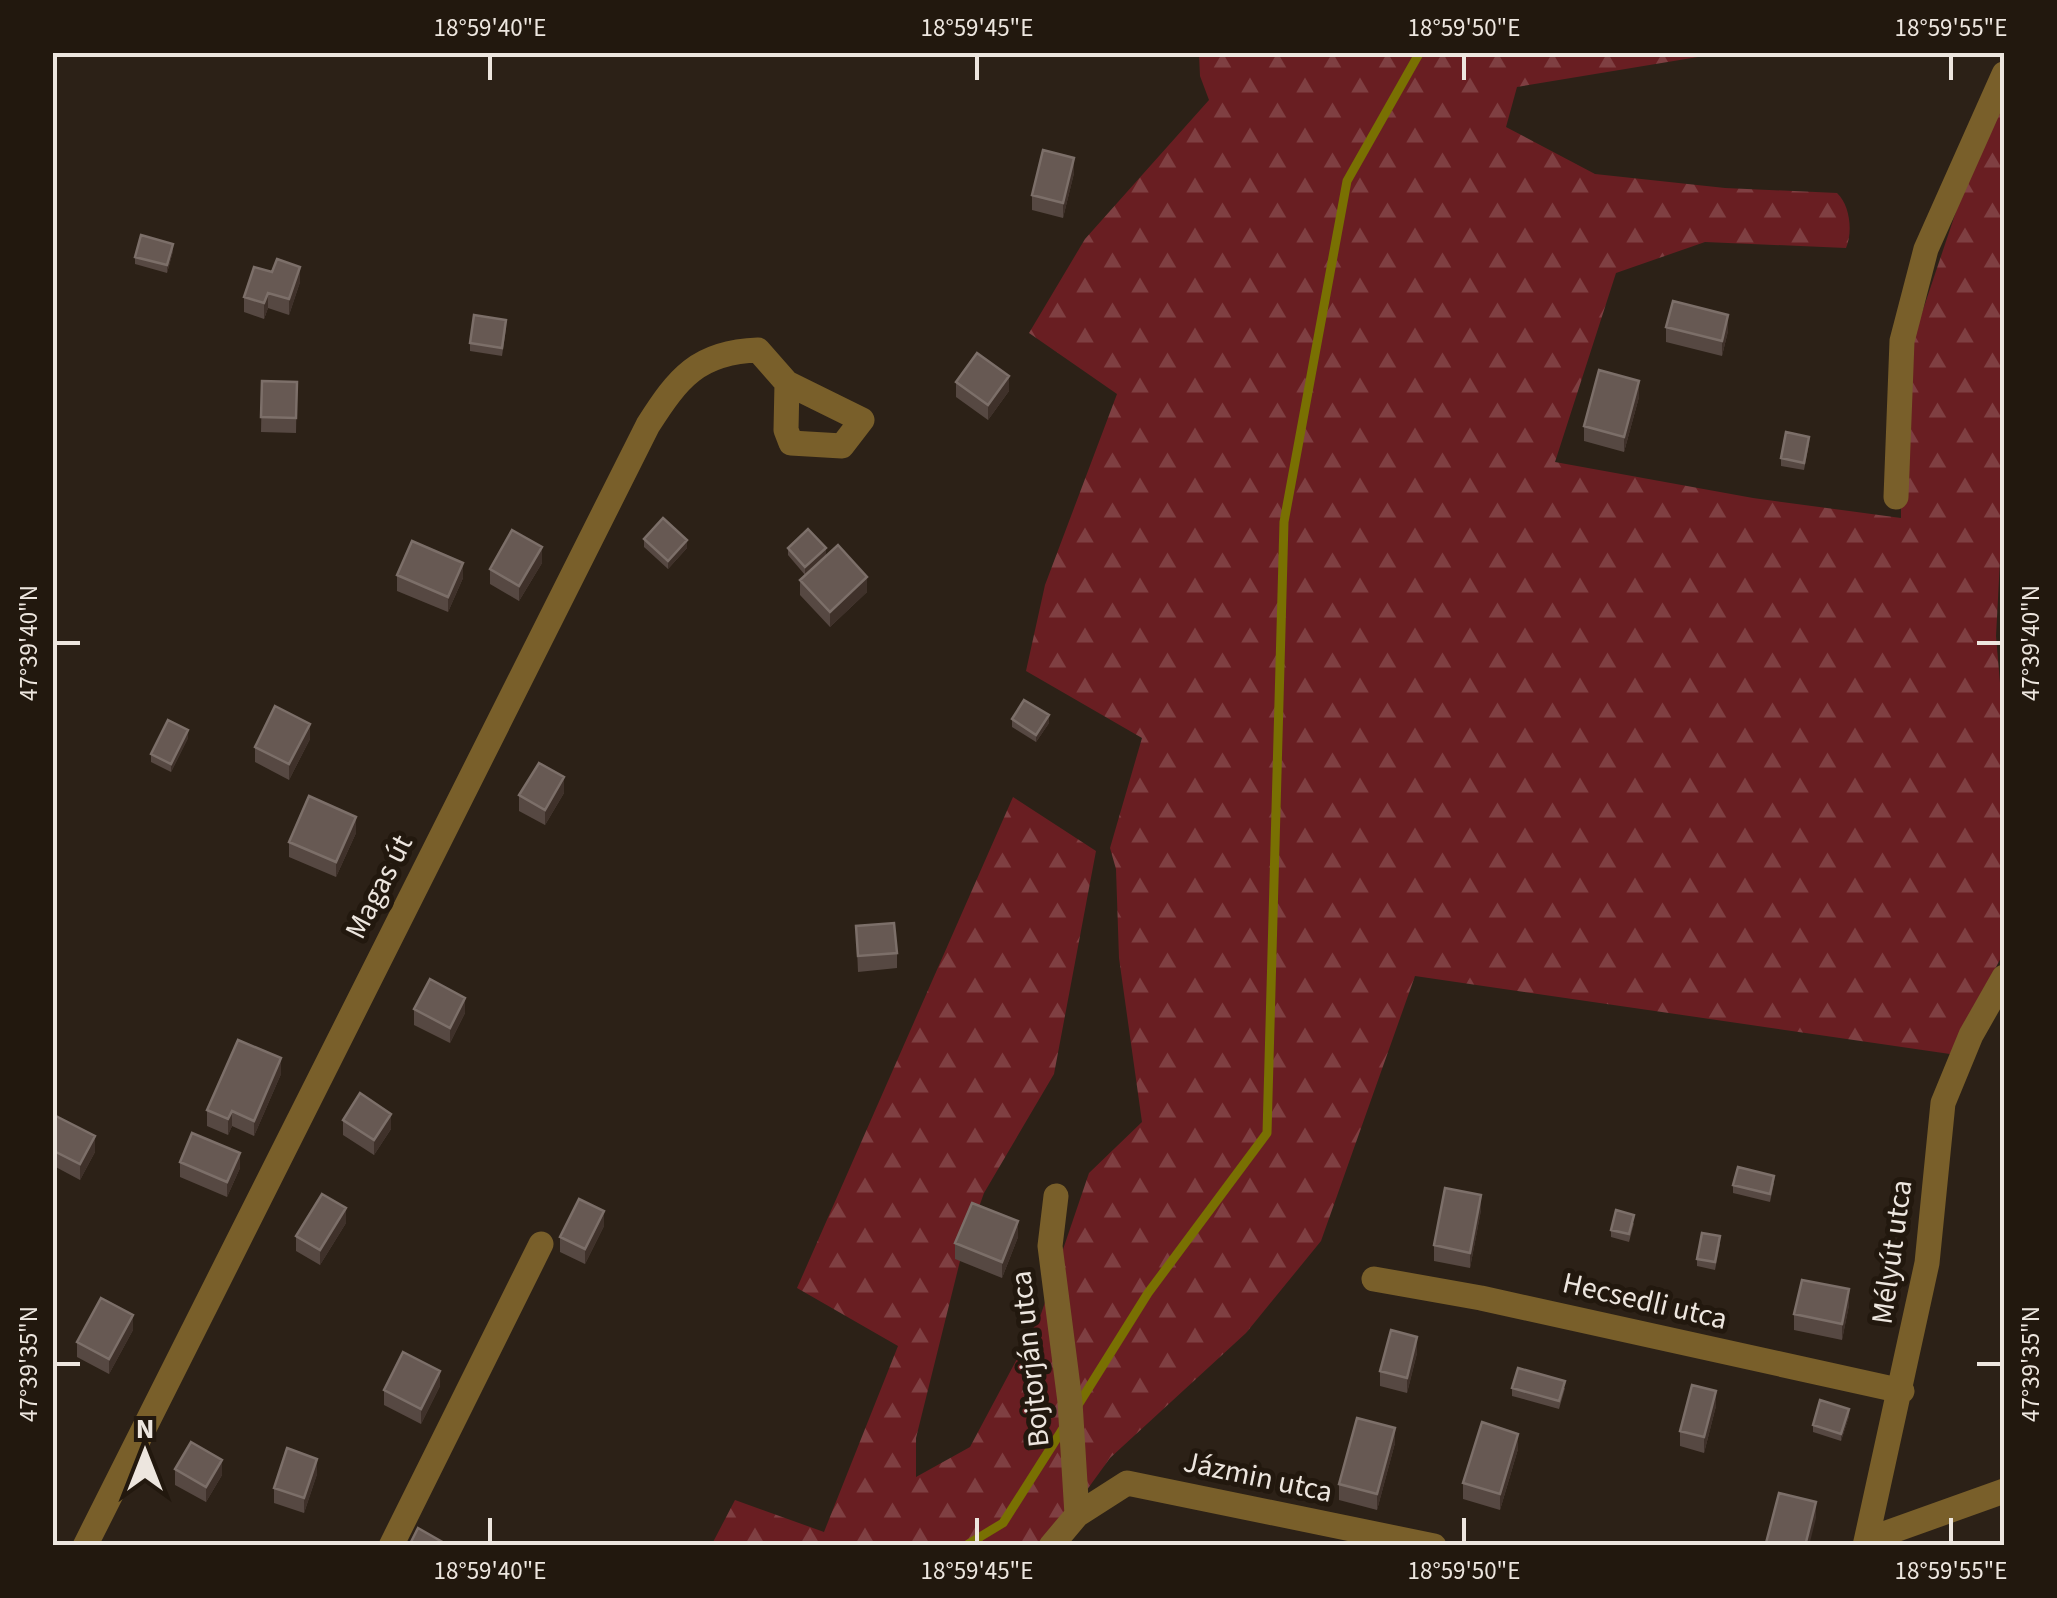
<svg xmlns="http://www.w3.org/2000/svg" width="2057" height="1598" font-family="'Source Sans 3',sans-serif">
	<style>
		.forest { fill: url(#forest-firs) }
		.lines { fill: none; stroke-linecap: round; stroke-linejoin: round }
		.stream { stroke: #797002; stroke-width: 9 }
		.minor { stroke: #795f2a; stroke-width: 25 }
		.wall { fill: #564842 }
		.shaded-wall { fill: #3f312a }
		.building { fill: #675953; stroke: #7c6f69; stroke-width: 2.5 }
		.ticks { fill: none; stroke: #ede6df; stroke-width: 4 }
		.labels { text-anchor: middle; dominant-baseline: central; stroke-width: 10; stroke-linejoin: round; paint-order: stroke }
		.street-label { font-size: 30px; fill: #ede6df; stroke: #22180e }
		.neatline { fill: none; stroke: #ede6df; stroke-width: 4 }
		.ticks-label { font-size: 25px; text-anchor: middle; fill: #ede6df }
	</style>
	<defs>
		<pattern id="forest-firs" width="22" height="20" patternUnits="userSpaceOnUse" patternTransform="scale(2.5)"><rect width="22" height="20" fill="#691e22"/><path d="M5 1l3.5 6h-7zM16 11l3.5 6h-7z" fill="#7f3f42"/></pattern>
	</defs>
	<rect width="100%" height="100%" fill="#2c2117"/>
	<path class="forest" d="M1199,53H1722L1517,87L1506,127L1595,174L1725,188L1837,193C1850,205 1853,232 1846,248L1705,242L1616,273L1555,462L1753,498L1901,518V375L1968,176L2004,103V485L1996,636L2004,730V952L1950,1054L1415,976L1321,1241L1246,1333L1110,1458L1047,1545L711,1546L735,1500L824,1532L898,1346L797,1288L1013,797L1096,851L1054,1074L984,1193L961,1257L916,1438V1477L970,1447L1041,1314L1089,1173L1142,1122L1119,958L1116,869L1110,848L1142,738L1026,671L1045,585L1117,394L1029,333L1085,239L1209,100L1200,76Z"/>
	<g class="lines">
		<path class="stream" d="M1078,1405L1148,1293L1267,1133L1284,522L1347,181L1420,52
			M965,1546L1003,1523L1064,1427"/>
		<path class="minor" d="M1896,497L1902,341L1926,249L2004,74
			M1056,1196L1050,1246L1070,1402L1077,1515
			M1374,1279L1481,1298L1902,1391
			M1867,1540L2004,1491
			M85,1546L648,425C678,378 698,352 758,350L787,383L862,420L842,446L791,443L786,430L787,383
			M391,1546L541,1244
			M1051,1546L1077,1515L1127,1483L1434,1546
			M1865,1546L1927,1263L1943,1103L1971,1035L2004,977"/>
	</g>
	<path class="wall" d="M1074,173L1063,218L1032,210V195Z
		M173,251L167,273L135,264V257Z
		M272,272L300,282L289,315L268,308L264,319L244,312V297Z
		M1666,327L1728,331L1722,356L1666,342Z
		M506,328L502,356L470,351V343Z
		M262,381L297,382L296,433L261,432Z
		M956,382L1009,391L988,420L956,397Z
		M1639,397L1624,452L1584,441V426Z
		M1809,444L1804,470L1781,466V458Z
		M808,529L805,575L788,555V548Z
		M644,539L687,548L668,569L644,547Z
		M542,563L519,601L490,584V569Z
		M397,575L463,578L448,612L397,591Z
		M800,580L867,592L830,627L800,595Z
		M1012,719L1049,723L1036,742L1012,727Z
		M188,738L171,772L151,762V754Z
		M310,739L289,780L255,762V747Z
		M564,793L545,825L519,811V795Z
		M356,833L336,877L289,857V842Z
		M856,926L897,953V968L858,972Z
		M414,1009L465,1013L450,1043L414,1025Z
		M281,1074L254,1136L232,1126L228,1135L207,1126V1110Z
		M52,1114L95,1152L80,1180L52,1165Z
		M343,1120L391,1129L374,1155L343,1135Z
		M180,1162L240,1168L227,1197L180,1177Z
		M1774,1183L1770,1202L1733,1193V1185Z
		M1481,1210L1470,1268L1434,1261V1245Z
		M346,1223L320,1265L296,1251V1236Z
		M1634,1223L1629,1242L1611,1237V1230Z
		M604,1226L585,1264L560,1252V1237Z
		M1018,1237L1002,1278L955,1259V1243Z
		M1720,1244L1715,1270L1697,1266V1259Z
		M1849,1305L1842,1340L1794,1330V1314Z
		M133,1330L109,1374L77,1357V1342Z
		M1417,1353L1407,1393L1380,1386V1371Z
		M440,1386L421,1424L384,1405V1390Z
		M1512,1388H1565L1559,1409L1512,1396Z
		M1716,1406L1704,1453L1680,1446V1431Z
		M1849,1416L1841,1441L1813,1432V1425Z
		M1395,1443L1377,1510L1339,1500V1484Z
		M1518,1449L1500,1510L1463,1499V1483Z
		M175,1469L222,1475L206,1502L175,1485Z
		M317,1474L304,1513L274,1503V1488Z"/>
	<path class="shaded-wall" d="M1074,158V173L1063,218V203Z
		M173,244V251L167,273V265Z
		M300,267V282L289,315V299Z
		M268,293V308L264,319V303Z
		M1728,315V331L1722,356V341Z
		M1009,376V391L988,420V405Z
		M1639,381V397L1624,452V437Z
		M687,540V548L668,569V561Z
		M542,547V563L519,601V586Z
		M826,548V555L805,575V567Z
		M463,563V578L448,612V597Z
		M867,577V592L830,627V612Z
		M1049,715V723L1036,742V735Z
		M310,724V739L289,780V764Z
		M188,730V738L171,772V764Z
		M564,777V793L545,825V810Z
		M356,817V833L336,877V862Z
		M465,998V1013L450,1043V1028Z
		M281,1058V1074L254,1136V1121Z
		M232,1111V1126L228,1135V1119Z
		M391,1114V1129L374,1155V1140Z
		M95,1136V1152L80,1180V1164Z
		M240,1153V1168L227,1197V1182Z
		M1481,1195V1210L1470,1268V1253Z
		M346,1208V1223L320,1265V1250Z
		M604,1211V1226L585,1264V1249Z
		M1018,1221V1237L1002,1278V1262Z
		M1849,1289V1305L1842,1340V1324Z
		M133,1315V1330L109,1374V1359Z
		M1417,1337V1353L1407,1393V1378Z
		M440,1371V1386L421,1424V1409Z
		M1716,1391V1406L1704,1453V1437Z
		M1849,1409V1416L1841,1441V1434Z
		M1395,1428V1443L1377,1510V1494Z
		M1518,1434V1449L1500,1510V1494Z
		M317,1459V1474L304,1513V1498Z
		M222,1460V1475L206,1502V1487Z
		M1816,1502V1518L1809,1546H1805Z"/>
	<path class="building" d="M1043,150L1074,158L1063,203L1032,195Z
		M141,235L173,244L167,265L135,257Z
		M277,259L300,267L289,299L268,293L264,303L244,297L254,267L272,272Z
		M1673,301L1728,315L1722,341L1666,327Z
		M474,315L506,320L502,348L470,343Z
		M977,353L1009,376L988,405L956,382Z
		M1599,370L1639,381L1624,437L1584,426Z
		M262,381L297,382L296,418L261,417Z
		M1786,432L1809,437L1804,463L1781,458Z
		M663,518L687,540L668,561L644,539Z
		M808,529L826,548L805,567L788,548Z
		M512,530L542,547L519,586L490,569Z
		M412,541L463,563L448,597L397,575Z
		M838,545L867,577L830,612L800,580Z
		M1024,700L1049,715L1036,735L1012,719Z
		M275,706L310,724L289,764L255,747Z
		M168,720L188,730L171,764L151,754Z
		M539,763L564,777L545,810L519,795Z
		M309,796L356,817L336,862L289,842Z
		M894,923L897,953L858,956L856,926Z
		M430,979L465,998L450,1028L414,1009Z
		M238,1040L281,1058L254,1121L232,1111L228,1119L207,1110Z
		M360,1093L391,1114L374,1140L343,1120Z
		M52,1114L95,1136L80,1164L52,1150Z
		M192,1133L240,1153L227,1182L180,1162Z
		M1738,1167L1774,1176L1770,1194L1733,1185Z
		M1445,1188L1481,1195L1470,1253L1434,1245Z
		M322,1194L346,1208L320,1250L296,1236Z
		M579,1199L604,1211L585,1249L560,1237Z
		M972,1203L1018,1221L1002,1262L955,1243Z
		M1616,1210L1634,1215L1629,1234L1611,1230Z
		M1702,1233L1720,1236L1715,1262L1697,1259Z
		M1802,1280L1849,1289L1842,1324L1794,1314Z
		M101,1298L133,1315L109,1359L77,1342Z
		M1391,1330L1417,1337L1407,1378L1380,1371Z
		M403,1352L440,1371L421,1409L384,1390Z
		M1518,1368L1565,1381L1559,1401L1512,1388Z
		M1692,1385L1716,1391L1704,1437L1680,1431Z
		M1820,1400L1849,1409L1841,1434L1813,1425Z
		M1357,1418L1395,1428L1377,1494L1339,1484Z
		M1482,1422L1518,1434L1500,1494L1463,1483Z
		M191,1442L222,1460L206,1487L175,1469Z
		M287,1448L317,1459L304,1498L274,1488Z
		M1779,1493L1816,1502L1805,1546H1778L1766,1543Z
		M418,1528L444,1543L442,1546H409Z"/>
	<path class="ticks" d="M490,55V80M977,55V80M1464,55V80M1951,55V80M55,643H80M1977,643H2002M55,1364H80M1977,1364H2002M490,1518V1543M977,1518V1543M1464,1518V1543M1951,1518V1543"/>
	<g class="labels">
		<g class="street-label">
			<text transform="translate(379 887) rotate(-63)">Magas út</text>
			<text transform="translate(1892 1252) rotate(-82)">Mélyút utca</text>
			<text transform="translate(1645 1301) rotate(13)">Hecsedli utca</text>
			<text transform="translate(1030 1359) rotate(-96)">Bojtorján utca</text>
			<text transform="translate(1258 1477) rotate(12)">Jázmin utca</text>
		</g>
	</g>
	<rect width="2057" height="1598" fill="none" stroke="#22180e" stroke-width="110"/>
	<g transform="translate(145 1453)" stroke="#22180e" stroke-width="8" paint-order="stroke">
	<path d="M0-8L18 38L0 25L-18 38Z" fill="#ede6df"/>
	<text y="-15" font-size="28" font-weight="bold" text-anchor="middle" fill="#ede6df">N</text>
	</g>
	<rect x="55" y="55" width="1947" height="1488" class="neatline"/>
	<g class="ticks-label">
		<text x="490" y="36">18°59'40"E</text>
		<text x="977" y="36">18°59'45"E</text>
		<text x="1464" y="36">18°59'50"E</text>
		<text x="1951" y="36">18°59'55"E</text>
		<text transform="translate(28 643) rotate(-90)" y="9">47°39'40"N</text>
		<text transform="translate(2030 643) rotate(-90)" y="9">47°39'40"N</text>
		<text transform="translate(28 1364) rotate(-90)" y="9">47°39'35"N</text>
		<text transform="translate(2030 1364) rotate(-90)" y="9">47°39'35"N</text>
		<text x="490" y="1579">18°59'40"E</text>
		<text x="977" y="1579">18°59'45"E</text>
		<text x="1464" y="1579">18°59'50"E</text>
		<text x="1951" y="1579">18°59'55"E</text>
	</g>
</svg>
